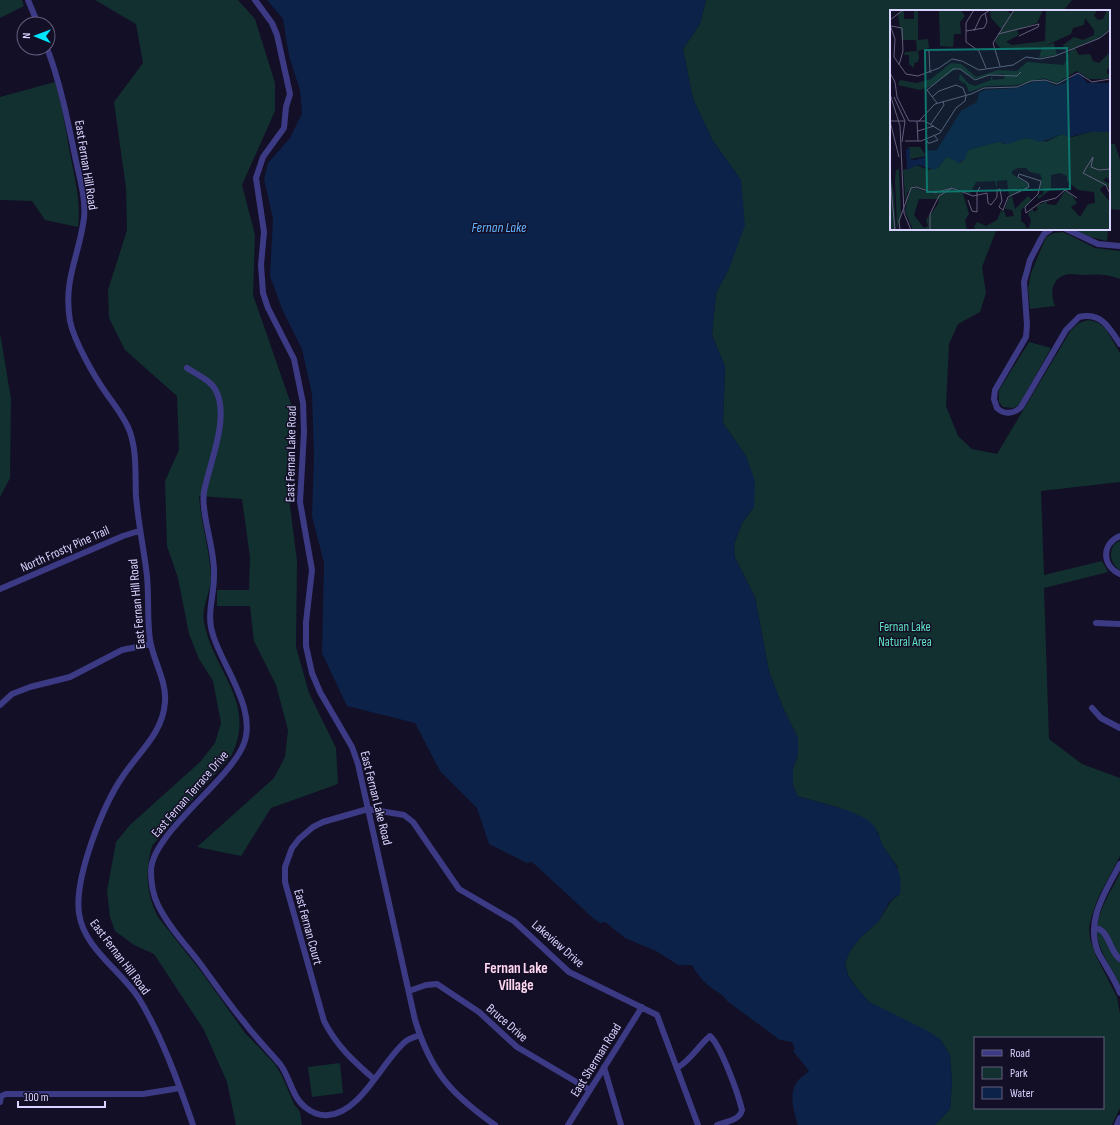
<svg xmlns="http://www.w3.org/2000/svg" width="1120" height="1125" font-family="'Sofia Sans Condensed',sans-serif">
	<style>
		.green { fill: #12302f; fill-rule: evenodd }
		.water { fill: #0c2248 }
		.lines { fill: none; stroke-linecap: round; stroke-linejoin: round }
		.minor { stroke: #3d3a85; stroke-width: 6 }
		.labels { text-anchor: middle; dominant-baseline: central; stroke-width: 3; stroke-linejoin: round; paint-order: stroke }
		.street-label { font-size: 13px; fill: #d9d4ff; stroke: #130f26 }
		.park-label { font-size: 13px; fill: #5fe0c0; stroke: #130f26 }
		.water-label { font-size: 14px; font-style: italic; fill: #62b6ff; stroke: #130f26 }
		.quarter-label { font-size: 15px; font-weight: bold; fill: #ffd6f0; stroke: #130f26 }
		.inset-road { fill: none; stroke: #625e7d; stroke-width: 1 }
		.view { fill: #0f766e; fill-opacity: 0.15; stroke: #0f766e; stroke-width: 2 }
		.inset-edge { fill: none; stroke: #d9d4ff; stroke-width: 2 }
	</style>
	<rect width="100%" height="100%" fill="#130f26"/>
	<path class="green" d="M0,0H22L24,6L0,18Z
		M95,0H238L255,19L275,83V111L242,185L255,235L253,295L291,404L286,475L297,561L296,647L309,693L336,748L338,784L271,808L241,856L197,847L274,778L285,757L288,730L276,685L254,641L250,606H217V590H249L250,557L242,499L199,496C201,523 210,550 211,578C211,592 201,607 204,622C213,671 258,703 231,756L152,846C145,870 146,894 158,917L203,974L245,1033L275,1064L283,1078L294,1104L300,1112L302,1125H236L227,1082L204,1030L154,954L134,945L115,931L110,917L107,891L116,842L130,825L200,762L215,743L221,723L213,681L199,659L189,634L178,578L167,546L165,481L179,450L177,396L125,350L109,318L108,290L127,230L126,188L114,102L143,63L136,24Z
		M706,0H1072L1063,11H891V229H1000L996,231L982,267L986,293L980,312L958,324L949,344L946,406L958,436L972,449L997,454L1071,330L1079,323L1088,320L1097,322L1106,329L1120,353V482L1041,491L1044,575L1102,561L1108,572L1044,588L1049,739L1082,764L1120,778V856L1098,898L1092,915L1089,927L1090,939L1096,956L1117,997L1120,1014V1108L1112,1125H935L950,1109L952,1082L950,1055L940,1039L869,1002L855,986L848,975L845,962L850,951L860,938L878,922L891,901L900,894L897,866L882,845L878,832L840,808L797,796L793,784V768L798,755V738L784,710L769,672L755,597L735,558L734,544L742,523L754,507L746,456L723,423L725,366L712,335L716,293L729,269L741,180L713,141L693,99L683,49L700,24ZM975,1038H1103V1108H975Z
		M55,82C62,105 66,130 70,154C75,178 81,203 78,227L45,220L32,201L0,200V97Z
		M1109,144H1115L1120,160V210L1110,209L1109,219Z
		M1073,229H1108L1107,241L1090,237Z
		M1063,232L1095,248L1120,251V279C1107,274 1097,274 1084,275C1078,275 1070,273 1065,275C1051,279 1050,294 1055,306L1030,309L1028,289L1031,273L1046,237L1054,233Z
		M0,333L11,399L10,478L0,497Z
		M1029,342L1051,348L1019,405L1013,408L1003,407L999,402V390Z
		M1120,541V570C1110,563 1109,554 1114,544Z
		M1120,873V985C1112,969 1097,949 1097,931C1097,911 1112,890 1120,873Z
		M340,1063L343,1093L312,1097L308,1067Z"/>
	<path class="water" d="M267,0H706L700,24L683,49L693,99L713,141L741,180L745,225L729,269L716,293L712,335L725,366L723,423L746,456L755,481L754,507L742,523L734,544L735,558L755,597L769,672L784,710L798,738V755L793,768V784L797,796C815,802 857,810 870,822C879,829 879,840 885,849C896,865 903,873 900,894L890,901L878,922L860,938L850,951L845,963L848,975L855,986L869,1002L926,1030L940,1039L950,1055L952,1082L950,1109L935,1125H798C794,1112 788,1094 797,1082C800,1077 805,1075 809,1071L793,1051L795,1049L792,1042L780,1040L727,1001C722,994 719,993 713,989C704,983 697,974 692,965H678L656,951L625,938L605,922L600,923L593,918L532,862L527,863L489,844L477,808L440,771L415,723L347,706L322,653L324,563L312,516L314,455L312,394L302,349L282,309L270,276L273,219L264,179L268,163L290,138L302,113L300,90L289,56L283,19Z"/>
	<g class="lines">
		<path class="minor" d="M28,0L38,24
			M255,0L272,23L277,35L290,94L286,107L284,128L263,157L256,178L264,232L261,265L263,293L268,308L294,359L303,403L304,432L300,502L312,570L306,622V646L312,673L320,692L352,747L358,764L415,1020C431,1072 451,1094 495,1125
			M47,48C61,85 68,122 76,161C80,179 86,199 84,218C79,257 63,279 70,321C74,341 94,376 106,393C115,406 125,418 130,432C137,453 135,474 136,496C138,523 144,549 147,576C149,598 147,619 150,640C153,660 167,682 165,702C163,733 139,752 123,776C103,805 74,878 79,913C83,947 120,970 138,997C161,1034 179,1084 193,1125
			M1051,229L1044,234L1041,239L1030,260L1024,282L1027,325L1026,337L995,390L994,399L997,408C1004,415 1014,414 1021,407L1066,330L1079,317C1101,312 1109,327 1120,344
			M1066,229L1098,244L1120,246
			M187,368C196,374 210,380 215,389C231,416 209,464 204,492C202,503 205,515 207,526C210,542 215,560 214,576C214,597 206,615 213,635C223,668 260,713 242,748C224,785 151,835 151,871C151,882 153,895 158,905C168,926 185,944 199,962C214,982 228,1003 244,1022C255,1037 268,1050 280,1064C290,1077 292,1097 305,1107C311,1112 320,1116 328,1115C361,1113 382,1061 406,1041C410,1038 415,1037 420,1035
			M1120,536C1101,544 1102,566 1120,574
			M0,589L123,536L139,531
			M1096,623L1120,624
			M0,705L12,694L30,687L70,677L122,650L151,644
			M1092,708L1101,718L1120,728
			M1120,864C1106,891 1085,920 1098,952C1105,966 1115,979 1120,993
			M1094,928C1109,928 1109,951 1120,959
			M409,991L426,985L437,984L479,1012L517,1047L590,1090
			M604,1067L621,1125
			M677,1068C691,1060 698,1046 710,1036C721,1046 738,1093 742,1110C740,1120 726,1122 717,1125
			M374,1079C353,1061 336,1045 324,1021L285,882V867L292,848L299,839L313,827L323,822L368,809L404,815L413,822L459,889L514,921L569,972L657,1015L698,1125
			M0,1102L1,1096L6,1094H143L180,1088
			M568,1125L642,1007
			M1117,1125L1120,1118"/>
	</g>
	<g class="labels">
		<g class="street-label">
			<text transform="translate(86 165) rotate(81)">East Fernan Hill Road</text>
			<text transform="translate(291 454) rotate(-89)">East Fernan Lake Road</text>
			<text transform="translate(65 549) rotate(-24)">North Frosty Pine Trail</text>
			<text transform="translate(137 604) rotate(-95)">East Fernan Hill Road</text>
			<text transform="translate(190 794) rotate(-49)">East Fernan Terrace Drive</text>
			<text transform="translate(376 798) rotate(76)">East Fernan Lake Road</text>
			<text transform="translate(308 927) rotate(75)">East Fernan Court</text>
			<text transform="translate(558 944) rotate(41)">Lakeview Drive</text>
			<text transform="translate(120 957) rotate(53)">East Fernan Hill Road</text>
			<text transform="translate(507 1023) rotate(41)">Bruce Drive</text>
			<text transform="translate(596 1060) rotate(-58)">East Sherman Road</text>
		</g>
		<g class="park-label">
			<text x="905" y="627">Fernan Lake<tspan x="905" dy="15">Natural Area</tspan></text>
		</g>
		<g class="water-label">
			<text x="499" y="227">Fernan Lake</text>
		</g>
		<g class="quarter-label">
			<text x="516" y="968">Fernan Lake<tspan x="516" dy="17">Village</tspan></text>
		</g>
	</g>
	<g transform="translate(890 10)">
		<rect width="220" height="220" fill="#130f26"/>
		<path d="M14,0V9H24V0H28V30L38,29L39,38L28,41L29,48L28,52L24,53V58L19,54V45H14L15,42L27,41L26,30H12L8,4ZM49,0H71L75,6L70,12L71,24H64L63,37L50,36ZM100,0H116L121,4L124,0H153L147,13L127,20L129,25L116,32L122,35L155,31L156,0H207L204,6L208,10L213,9L217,0H220V19L210,28L176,41L173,35L184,27L193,30L204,25V20L195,8L194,15L183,18L181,24L155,36L164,33L167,45L149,48L152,37L127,40L110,38L105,32L111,19L101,8ZM220,21V58L217,59V64H220V67L216,69H199L187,61L167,73L154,68L127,75L96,76L79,82L76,74L69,70L70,64L79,74L85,76L101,70V66L103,70L114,69L115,64L99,65L85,69L67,58L41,76L30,80L8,75L10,70L26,73L41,69L61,53L71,54L86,67L108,60L127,61L137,52L174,55L180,40L185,38L189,45L200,44L203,51L209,53L219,43ZM218,121L220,122V172L217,167L213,170L220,174V183L218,176H213L210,180L220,192V220H86L84,217L87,212L96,216L107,210L111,201L114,200L116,207L124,206L122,200L115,199L118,189L122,186L125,199L138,186L142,190L131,200V211L135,214L136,218H139L141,210L138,204L142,199L145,202L148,199L146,196L157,191V194L166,195L175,181L182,185L187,193L181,197L190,207L198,194L205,193L204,182L188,180L177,171V166L170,163L161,165V179L149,189L147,186L153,184V178H149L152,168L150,164L140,162L136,158H128L122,161V164L138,174V178L129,183L119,186L117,170L107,171V179L105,171L86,172L80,184L62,177L43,183L24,176L17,183L16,196L13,160L26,155L39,160L49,157L57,146L70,153L74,150L78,140L108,132L115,134L136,128L156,132L172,124L182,127L200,122ZM17,137H30L36,146L20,149V139ZM9,159L11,205L7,220L5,170L6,160ZM0,161L4,184L6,220H0ZM26,178L43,184L62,178L73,183L79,204L75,210L77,220H23L15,201L20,179ZM29,189H49L48,194L36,210L38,216L34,218L24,205Z" fill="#12302f" fill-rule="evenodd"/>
		<path d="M186,64H191L197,73H220V122H200L179,127L172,124L150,132L136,128L118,134L108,132L78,140L75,149L68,153L57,146L46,160L28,155L17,160L16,139H20V149L25,150L35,147V141L47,140L71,101L87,92L89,83L95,80L128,78L143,72L155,71L166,76L175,73Z" fill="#0c2248"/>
		<path class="inset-road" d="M84,0L76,13V32L89,41L96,58M0,10L13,0M0,15L5,29L4,47L16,64L28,66L49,58L62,49L72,51L89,60L123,55L136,47L150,49L165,46L210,28L220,20M1,16L12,18L13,41L9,55M76,21L94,18L97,12L95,3M84,21L91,6L100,0M108,24L149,14L148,17L129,26M36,40L39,41L40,63M110,56L103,33L124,0M0,63L5,72L7,87L19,111M0,84L10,116L14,203L21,220M4,87L15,111L12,132M47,93L37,80L63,59H70L85,70L99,65L127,66L131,62M0,111H15M0,111L9,147M19,111H35L51,121M27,111L28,131M29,111L45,94L81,84L94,78L127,77L141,71L155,70L167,74L188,63L202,72L220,69M41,114L54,95L53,91M28,121L44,116M36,129L38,133H40L48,130L44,125M15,131H31L50,123L66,98L75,91L76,86L73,78L66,75L49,81L42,87M220,159L209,160L201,157L203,147L193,163L216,175L220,184M0,168L5,220M62,178L83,186L97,183L98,193L101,195L107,187V180L110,179L112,191L109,197L113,200L118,187L139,177L138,173L128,167L129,164L151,171L148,184L135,197L136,203L151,192L166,188L175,180L187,188M78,190L82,201L87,202V182L90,177M10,220L9,211L21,178L26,177L44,183L62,178M40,220V204L49,186L62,178"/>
		<path class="view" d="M177,38L180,179L37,182L35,40Z"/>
		<rect width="220" height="220" class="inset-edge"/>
	</g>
	<rect x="974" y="1037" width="130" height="72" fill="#130f26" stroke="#625e7d"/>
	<rect x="982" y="1050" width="20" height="6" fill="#3d3a85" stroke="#625e7d"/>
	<text x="1010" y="1057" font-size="12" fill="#d9d4ff">Road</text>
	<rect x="982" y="1067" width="20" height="12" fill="#12302f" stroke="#625e7d"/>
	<text x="1010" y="1077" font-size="12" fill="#d9d4ff">Park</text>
	<rect x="982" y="1087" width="20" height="12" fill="#0c2248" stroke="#625e7d"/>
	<text x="1010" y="1097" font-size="12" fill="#d9d4ff">Water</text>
	<g transform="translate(36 36) rotate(271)"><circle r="19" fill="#130f26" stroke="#625e7d"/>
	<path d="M0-3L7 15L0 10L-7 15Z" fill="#00e5ff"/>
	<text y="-6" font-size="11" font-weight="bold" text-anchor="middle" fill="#d9d4ff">N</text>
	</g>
	<path d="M18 1101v6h87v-6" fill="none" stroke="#d9d4ff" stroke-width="2"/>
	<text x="24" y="1101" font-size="12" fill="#d9d4ff" stroke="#130f26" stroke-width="3" paint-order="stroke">100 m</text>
</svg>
